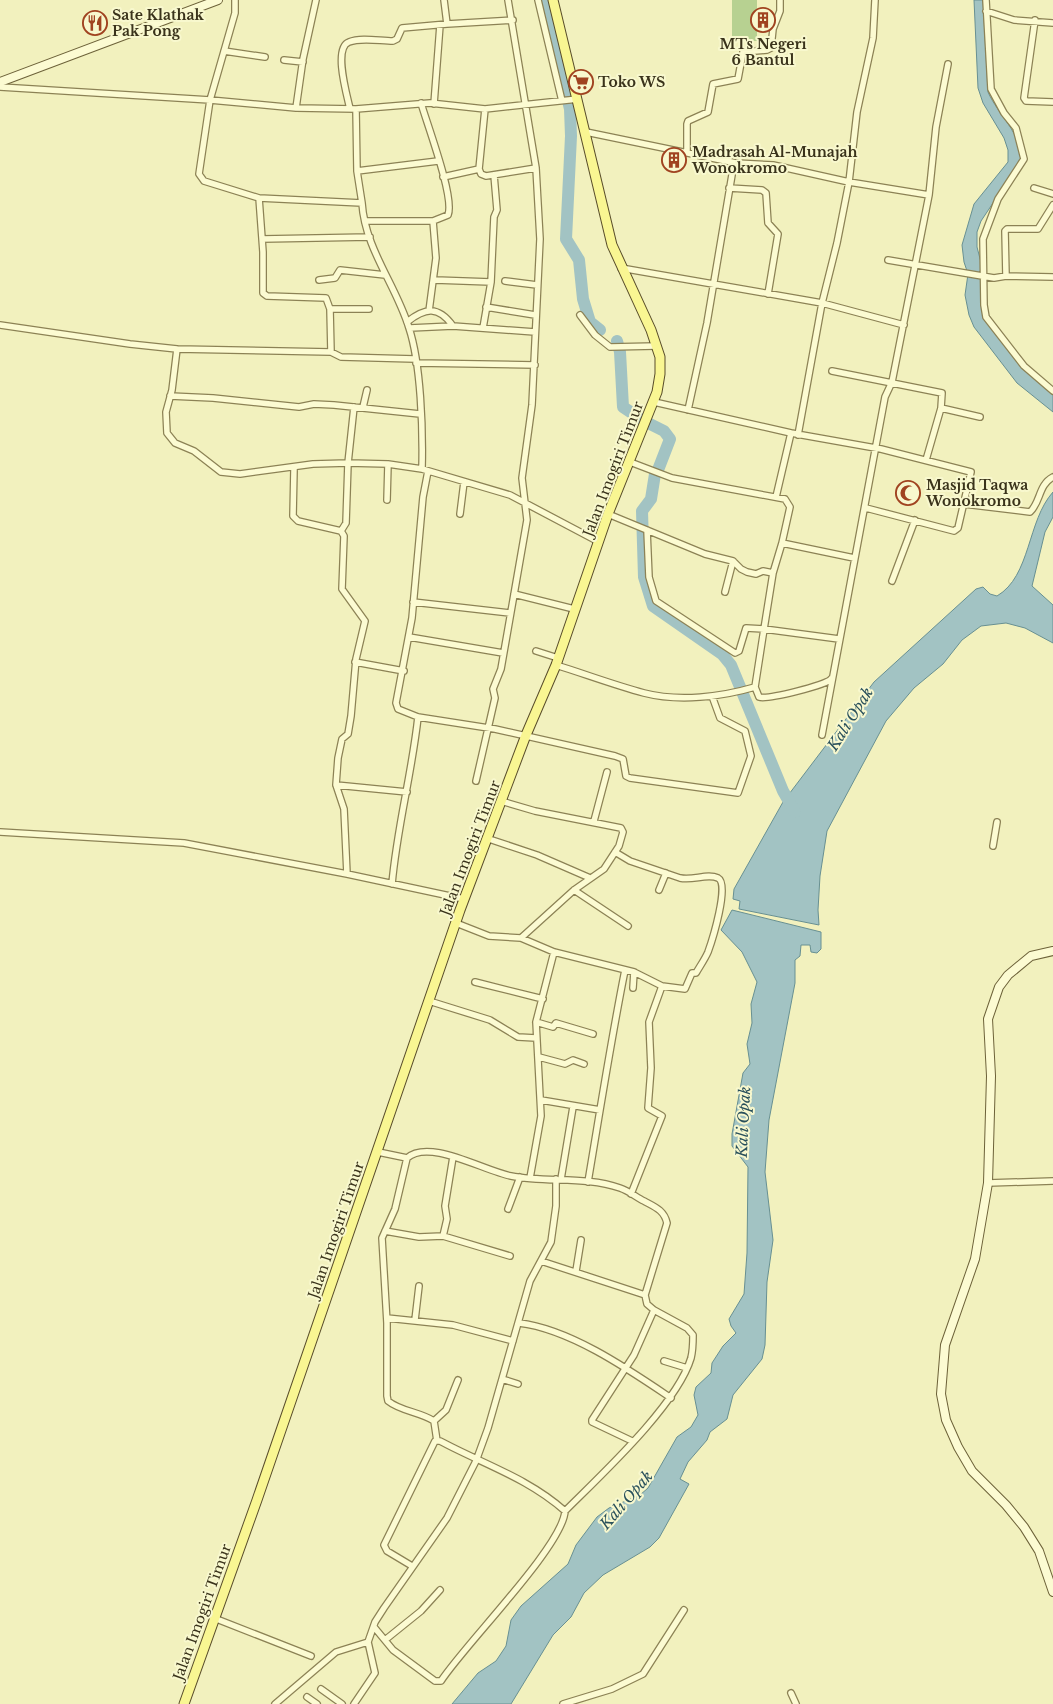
<svg xmlns="http://www.w3.org/2000/svg" width="1053" height="1704" font-family="'Libre Baskerville',serif">
	<style>
		.garden { fill: #b7d191 }
		.water { fill: #a2c3c3; stroke: #689092 }
		.lines { fill: none; stroke-linecap: round; stroke-linejoin: round }
		.river { stroke: #a2c3c3; stroke-width: 12 }
		.street-casing { stroke: #8c8255; stroke-width: 8 }
		.secondary-casing { stroke: #6d6239; stroke-width: 10 }
		.primary-casing { stroke: #594d2a; stroke-width: 11 }
		.street { stroke: #fcfbd2; stroke-width: 5.5 }
		.secondary { stroke: #fcfbd2; stroke-width: 8 }
		.primary { stroke: #f9f692; stroke-width: 9 }
		.labels { text-anchor: middle; dominant-baseline: central; stroke-width: 4; stroke-linejoin: round; paint-order: stroke }
		.poi-label { font-size: 14px; font-weight: bold; fill: #3a331b; stroke: #f8f8ce; text-anchor: start }
		.street-label { font-size: 14px; fill: #3a331b; stroke: #f8f8ce }
		.water-label { font-size: 15px; font-style: italic; fill: #29505b; stroke: #f8f8ce }
	</style>
	<rect width="100%" height="100%" fill="#f2f1be"/>
	<path class="garden" d="M732,0H757V41H732Z"/>
	<path class="water" d="M974,0H983L988,92C998,115 1022,133 1021,161L981,221L977,232V247L984,274L988,314L1022,368L1053,393V412L1017,383L974,327L969,315L965,295L968,274L964,262L962,245L974,204L1008,162V150L1004,138L983,103L978,88Z
		M1053,492V517L1045,532L1032,586L1053,605V643L1025,628L1006,623L981,626L962,640L943,664L914,688L886,721L827,831L820,876L818,910L819,925L739,909L740,901L733,899L734,889L783,802L874,682L976,589L983,587L990,594L997,596C1031,576 1027,521 1053,492Z
		M732,910L821,932V949L817,953L811,952L810,945H801L800,956L795,960V983L769,1120L765,1172L773,1240L767,1282L765,1345L762,1359L733,1395L727,1419L710,1432L707,1440L688,1462L680,1479L689,1484L659,1538L650,1547L603,1575L584,1593L571,1617L553,1635L511,1704H452L478,1673L496,1661L506,1646L511,1620L521,1606L568,1564L576,1545L597,1517L609,1508L640,1495L648,1488L677,1437L691,1427L698,1415L694,1395L696,1387L711,1373L712,1363L723,1346L736,1333L731,1326L729,1319L744,1294L747,1253L748,1167L732,1146V1134L743,1073L750,1064L747,1044L752,1023L751,1004L757,982L742,952L721,930Z"/>
	<g class="lines">
		<path class="river" d="M544,0L570,109L571,136L566,239L579,260L583,299L590,322L600,330
			M617,341L620,352L623,407L641,419
			M650,424L664,431L670,439L658,470
			M655,474L651,499L642,511L644,577L653,606L722,654L731,665L783,791L795,812"/>
		<defs>
			<path id="street" d="M235,0V13L210,100L199,174L204,181L259,198L362,203C365,249 396,285 409,328C421,364 423,430 422,469
				M444,0L447,24L513,20
				M538,0L562,101
				M986,0L991,89L1004,113L1016,128L1024,159L998,199L983,239L984,305L986,317L1024,366L1053,391
				M986,11L1014,20L1053,23
				M1035,20L1024,98L1026,101L1053,102
				M224,51L265,57
				M284,60L303,62
				M0,87L210,100L296,108L356,109L430,103L485,109L578,99
				M434,104L440,25
				M296,108L303,59L316,0
				M350,109C347,95 333,48 349,42C361,37 380,41 393,41L397,39L402,28L447,24
				M356,109L357,171L362,203
				M586,132L736,163L773,165L849,182L929,195
				M687,153V124L688,121L708,112L713,84L738,79L743,52L767,50L771,48L773,29L780,11V0
				M479,169L485,109
				M357,171L438,161
				M443,177L479,169L481,174L486,176L536,168
				M729,188L762,190L766,193L768,223L778,234L768,294
				M1034,188L1053,194
				M259,198L263,252V293L267,296L326,298L330,309L331,352
				M365,221H433L448,215C455,198 427,124 421,103
				M262,239L370,237
				M888,260L994,278L1006,276L1053,277
				M621,268L822,303L904,325
				M1006,276L1005,231L1007,229H1038L1053,205
				M319,280L335,278L340,270L385,275
				M435,280L491,282
				M505,281L537,285
				M486,307L535,315
				M330,309H369
				M429,311L436,258L433,221
				M580,315L595,335L610,347L656,346
				M407,322C425,308 438,305 453,326
				M0,325L130,344L177,349L172,390L166,412L167,433L175,443L194,451L221,472L240,474L313,464L348,463L388,464L422,469L510,495L599,542
				M410,328L453,326L535,332
				M483,328L491,282L494,217L497,210L494,175
				M177,349L331,352L341,357L415,359
				M416,363L535,365
				M832,371L942,393L941,408L926,460
				M170,396L213,398L299,407L314,404L334,405L420,414
				M654,402L791,433L881,449L971,472L958,528L954,531L866,508
				M363,407L367,390
				M941,408L980,417
				M688,410L707,323L734,163
				M798,435L822,303L837,243L849,182L857,112L873,38L875,0
				M630,462L672,478L785,499L790,507L782,543L854,558
				M294,469L293,516L298,521L341,531L344,536L342,589L365,621L356,659L351,716L348,734L342,739L338,758L336,785L344,809L347,874
				M428,471L423,497L412,618L396,703L398,709L418,717L495,729L615,756L623,759L626,776L630,778L738,793L751,756L745,731L720,718L712,696
				M776,497L791,433
				M387,500L388,464
				M964,504L1030,512C1041,502 1038,485 1053,477
				M460,514L464,482
				M608,514L705,554L733,561L741,569L747,572L756,574L763,571L773,573
				M647,530L649,577L656,601L735,653L739,651L746,628L764,629L773,573L782,543
				M341,531L346,523L348,463L354,407
				M892,581L915,520
				M725,592L733,561
				M514,594L574,609
				M413,602L510,613
				M409,637L503,653
				M536,651L558,658
				M355,662L404,671
				M556,665C585,674 614,685 644,693C679,702 721,697 755,687
				M831,679C827,685 767,700 759,697L755,687L764,629L839,639
				M822,735L885,397L892,382L929,195L936,127L948,64
				M476,781L495,698L493,689L501,669L527,520L522,478L532,405L540,239L536,168L508,0
				M336,785L407,792
				M501,801L535,811L621,828L623,832L619,846L604,869L574,890L521,938
				M594,821L607,772
				M0,832L184,843L347,874L464,899
				M486,838L537,855L590,878
				M993,846L997,822
				M392,884C397,827 412,773 418,717
				M574,890L628,926
				M659,890L666,873
				M456,923L489,936L521,938L554,952L634,972L662,986L685,989L692,973H696C700,966 705,959 708,952C712,941 730,884 718,878C707,873 693,881 680,878L630,861L615,852
				M475,982L543,999
				M633,988L634,972
				M429,1001L490,1020L518,1037L536,1038
				M536,1022L553,1027L556,1023L593,1034
				M539,1057L565,1064L573,1060L584,1064
				M541,1100L600,1110
				M378,1152L407,1158L395,1209L382,1238L387,1323V1396L388,1401C400,1411 420,1412 434,1421L437,1441
				M407,1158C429,1138 484,1171 511,1176C547,1183 585,1176 620,1188C629,1191 636,1197 644,1201C655,1207 664,1210 667,1223L645,1295L647,1304L654,1310L634,1355L592,1420V1422L632,1441
				M530,1178L541,1116L536,1022L554,952
				M561,1179L573,1107
				M588,1182C600,1111 611,1040 625,970
				M988,1183L1053,1181
				M631,1194L662,1116L648,1108L651,1068L649,1022L662,986
				M508,1209L520,1177
				M385,1231L419,1237L443,1236L447,1219L445,1206L453,1157
				M443,1236L510,1256
				M541,1261L645,1295
				M576,1271L581,1240
				M387,1318L453,1325L513,1341
				M415,1320L419,1286
				M519,1323C570,1329 628,1369 671,1398
				M664,1361L687,1368
				M502,1379L518,1384
				M434,1421L446,1410L458,1380
				M565,1511C601,1475 677,1405 691,1358C693,1350 693,1342 693,1335L687,1328L654,1310
				M214,1618L311,1656
				M374,1627L393,1650L435,1681H441C465,1644 563,1546 565,1511C528,1478 483,1464 440,1441H435L384,1545L387,1551L412,1566
				M385,1640L421,1611L440,1590
				M321,1689L342,1704
				M791,1693L796,1704
				M307,1697L317,1704
				M275,1704L336,1652L368,1642L375,1622L384,1608L447,1518L476,1461L488,1428L530,1281L551,1242L556,1206V1179
				M354,1704L375,1673L368,1642
				M563,1704L612,1689L643,1674L684,1610"/>
			<path id="secondary" d="M0,82L218,0
				M1053,951L1031,956L1008,975L999,987L988,1019L991,1076L988,1183L975,1259L945,1345L941,1394L946,1420L958,1447L972,1471L1006,1505L1024,1527L1039,1551L1053,1592"/>
			<path id="primary" d="M184,1704L257,1500L460,910L526,735L556,665L608,514L657,392L660,374V357L651,330L612,245L553,0"/>
		</defs>
		<use href="#street" class="street-casing"/>
		<use href="#secondary" class="secondary-casing"/>
		<use href="#primary" class="primary-casing"/>
		<use href="#street" class="street"/>
		<use href="#secondary" class="secondary"/>
		<use href="#primary" class="primary"/>
	</g>
	<defs>
		<symbol id="building-ring" viewBox="-11 -11 22 22"><circle r="9.5" fill="#f8f8ce" stroke="#a04320" stroke-width="1.5"/><path d="M-4-6H4V6H1V3H-1V6H-4ZM-2.5-4.3h1.7v1.8h-1.7ZM.8-4.3h1.7v1.8H.8ZM-2.5-1h1.7V.8h-1.7ZM.8-1h1.7V.8H.8Z" fill="#a04320"/></symbol>
		<symbol id="restaurant-ring" viewBox="-11 -11 22 22"><circle r="9.5" fill="#f8f8ce" stroke="#a04320" stroke-width="1.5"/><path d="M-5-6h1v4h1v-4h1v4h1v-4h1v5L-1.5 .5V6h-2V.5L-5-1ZM5-6V6H3V1.5H1.5Q1.5-4 5-6Z" fill="#a04320"/></symbol>
		<symbol id="supermarket-ring" viewBox="-11 -11 22 22"><circle r="9.5" fill="#f8f8ce" stroke="#a04320" stroke-width="1.5"/><path d="M-6-5.5h2.5l.6 2H6L4.5 2H-2.5L-4.4-4H-6ZM-1.5 3.2a1.3 1.3 0 1 0 .1 0ZM3 3.2a1.3 1.3 0 1 0 .1 0Z" fill="#a04320"/></symbol>
		<symbol id="mosque-ring" viewBox="-11 -11 22 22"><circle r="9.5" fill="#f8f8ce" stroke="#a04320" stroke-width="1.5"/><path d="M3.5-4.9A6 6 0 1 0 3.5 4.9A5 5 0 1 1 3.5-4.9Z" fill="#a04320"/></symbol>
	</defs>
	<g fill-rule="evenodd">
		<use href="#building-ring" x="749" y="6" width="28" height="28"/>
		<use href="#restaurant-ring" x="81" y="9" width="28" height="28"/>
		<use href="#supermarket-ring" x="567" y="68" width="28" height="28"/>
		<use href="#building-ring" x="660" y="146" width="28" height="28"/>
		<use href="#mosque-ring" x="894" y="479" width="28" height="28"/>
	</g>
	<g class="labels">
		<g class="poi-label">
			<text x="112" y="15">Sate Klathak<tspan x="112" dy="16">Pak Pong</tspan></text>
			<text x="763" y="44" text-anchor="middle">MTs Negeri<tspan x="763" dy="16">6 Bantul</tspan></text>
			<text x="598" y="82">Toko WS</text>
			<text x="692" y="152">Madrasah Al-Munajah<tspan x="692" dy="16">Wonokromo</tspan></text>
			<text x="926" y="485">Masjid Taqwa<tspan x="926" dy="16">Wonokromo</tspan></text>
		</g>
		<g class="street-label">
			<text transform="translate(613 469) rotate(-69)">Jalan Imogiri Timur</text>
			<text transform="translate(470 848) rotate(-69)">Jalan Imogiri Timur</text>
			<text transform="translate(336 1230) rotate(-71)">Jalan Imogiri Timur</text>
			<text transform="translate(202 1612) rotate(-70)">Jalan Imogiri Timur</text>
		</g>
		<g class="water-label">
			<text transform="translate(850 719) rotate(-58)">Kali Opak</text>
			<text transform="translate(743 1122) rotate(-87)">Kali Opak</text>
			<text transform="translate(626 1500) rotate(-49)">Kali Opak</text>
		</g>
	</g>
</svg>
